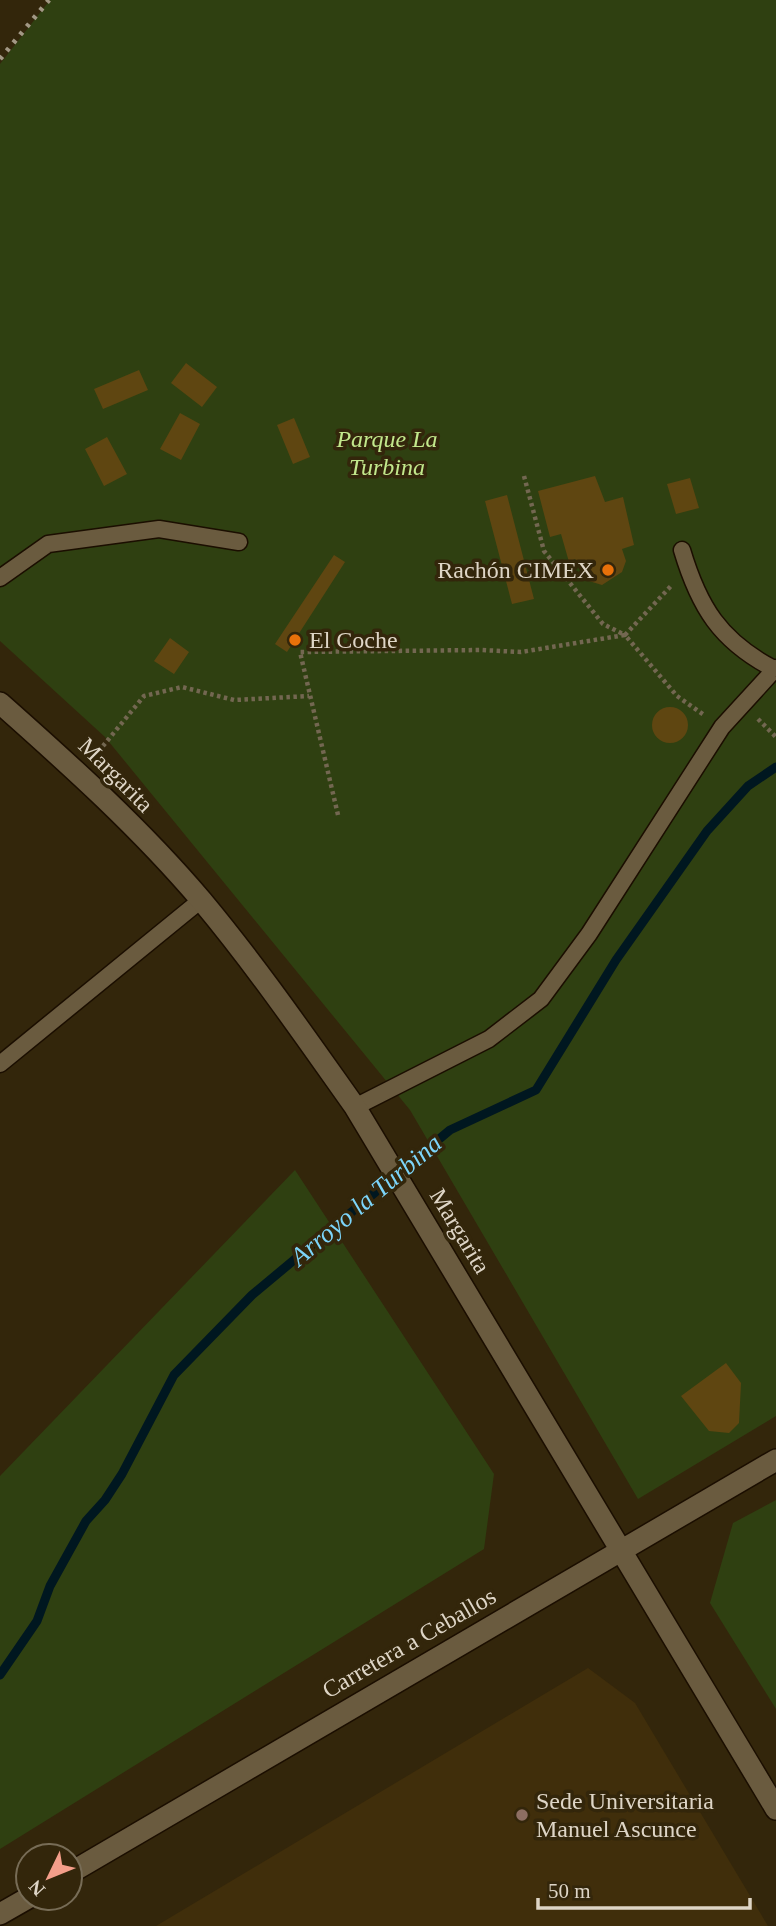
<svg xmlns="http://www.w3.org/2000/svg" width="776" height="1926" font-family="Georgia,serif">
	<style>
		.built { fill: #402e0b }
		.green { fill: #2f4011 }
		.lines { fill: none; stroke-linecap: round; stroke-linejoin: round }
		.stream { stroke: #001720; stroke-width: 9 }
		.building { fill: #5f4611 }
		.lane-casing { stroke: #1b0e00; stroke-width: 19 }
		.secondary-casing { stroke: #1b0e00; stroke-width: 24 }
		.path { stroke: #736751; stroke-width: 4.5; stroke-dasharray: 3.5 3.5; stroke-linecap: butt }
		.lane { stroke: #6a5b3f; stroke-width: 16 }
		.secondary { stroke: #6a5b3f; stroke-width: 21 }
		.rail { stroke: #a29885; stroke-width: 5; stroke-dasharray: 3.5 7; stroke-linecap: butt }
		.food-dot { fill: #e8710a; stroke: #33260b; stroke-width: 2.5 }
		.education-dot { fill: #8d6e63; stroke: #33260b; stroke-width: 2.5 }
		.labels { text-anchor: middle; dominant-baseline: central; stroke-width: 7; stroke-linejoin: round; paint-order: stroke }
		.park-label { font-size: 24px; font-style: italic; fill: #c2e88c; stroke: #33260b }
		.poi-label { font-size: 24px; fill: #ded5c6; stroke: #33260b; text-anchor: start }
		.street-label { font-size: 24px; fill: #ded5c6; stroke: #33260b }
		.water-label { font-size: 26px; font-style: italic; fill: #7cd5fa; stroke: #33260b }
	</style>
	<rect width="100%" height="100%" fill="#33260b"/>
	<path class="built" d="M588,1668L635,1703L768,1926H156Z"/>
	<path class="green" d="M50,0H776V1416L638,1499L410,1110L105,737L0,641V64Z
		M295,1170L494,1474L484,1549L0,1849V1476Z
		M776,1500V1709L710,1603L733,1523Z"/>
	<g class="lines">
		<path class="stream" d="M0,1675L37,1621L50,1586L86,1521L105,1500L122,1474L174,1375L252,1295L450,1130L536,1090L616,960L707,831L748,786L776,767"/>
	</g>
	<path class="building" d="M186,363L217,387L202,407L171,383Z
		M139,370L148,390L103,409L94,389Z
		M180,413L200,424L181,460L160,449Z
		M294,418L310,457L293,464L277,425Z
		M107,437L127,474L104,486L85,449Z
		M595,476L605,502L623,497L634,545L622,549L626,561L622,572L602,585L589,581L575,559L569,562L561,534L550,537L538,491Z
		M690,478L699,508L676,514L667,484Z
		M507,495L534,599L512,604L485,501Z
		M334,555L345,562L287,652L275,644Z
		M170,638L189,652L174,674L154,661Z
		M652 725a18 18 0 1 1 36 0a18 18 0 1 1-36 0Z
		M726,1363L741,1383L739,1423L729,1433L709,1431L681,1396Z"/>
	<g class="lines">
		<defs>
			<path id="lane" d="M682,550C699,607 720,641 774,669
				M0,578L48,544L159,529L239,542
				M0,1064L201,900
				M355,1107L489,1039L541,999L589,934L722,727L776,668"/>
			<path id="secondary" d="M0,703C70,765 141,829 202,901C257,967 306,1038 355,1107L776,1809
				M70,1873L776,1460
				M0,1914L28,1898"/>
		</defs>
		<use href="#lane" class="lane-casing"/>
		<use href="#secondary" class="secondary-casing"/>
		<path class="path" d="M524,476L544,551L603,624L625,635L671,586
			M758,719L776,737
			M94,757L144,696L182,687L234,700L309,696
			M338,815L300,652L481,650L521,652L625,635L677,696L704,715"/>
		<use href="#lane" class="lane"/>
		<use href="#secondary" class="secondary"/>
		<path class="rail" d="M0,59L49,0"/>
	</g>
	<g class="food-dot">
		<circle cx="608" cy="570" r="7"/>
		<circle cx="295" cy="640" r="7"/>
	</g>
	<circle class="education-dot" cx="522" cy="1815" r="7"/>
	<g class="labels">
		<g class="park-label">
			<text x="387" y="439">Parque La<tspan x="387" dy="28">Turbina</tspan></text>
		</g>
		<g class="poi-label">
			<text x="594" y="570" text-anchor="end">Rachón CIMEX</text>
			<text x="309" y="640">El Coche</text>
			<text x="536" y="1801">Sede Universitaria<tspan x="536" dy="28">Manuel Ascunce</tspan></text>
		</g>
		<g class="street-label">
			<text transform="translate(116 775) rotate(45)">Margarita</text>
			<text transform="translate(460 1231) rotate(59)">Margarita</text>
			<text transform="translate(409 1643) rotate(-30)">Carretera a Ceballos</text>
		</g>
		<g class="water-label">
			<text transform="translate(366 1200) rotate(-40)">Arroyo la Turbina</text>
		</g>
	</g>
	<g transform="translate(49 1877) rotate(227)"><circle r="33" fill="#33260b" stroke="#776c56" stroke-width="2"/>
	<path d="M0-5L12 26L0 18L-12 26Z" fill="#f49e8a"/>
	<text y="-10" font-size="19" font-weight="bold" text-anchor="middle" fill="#ded5c6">N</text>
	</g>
	<path d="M538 1898v10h212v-10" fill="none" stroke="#ded5c6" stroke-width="3.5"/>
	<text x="548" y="1898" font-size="21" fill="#ded5c6" stroke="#33260b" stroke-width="5" paint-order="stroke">50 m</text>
</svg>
